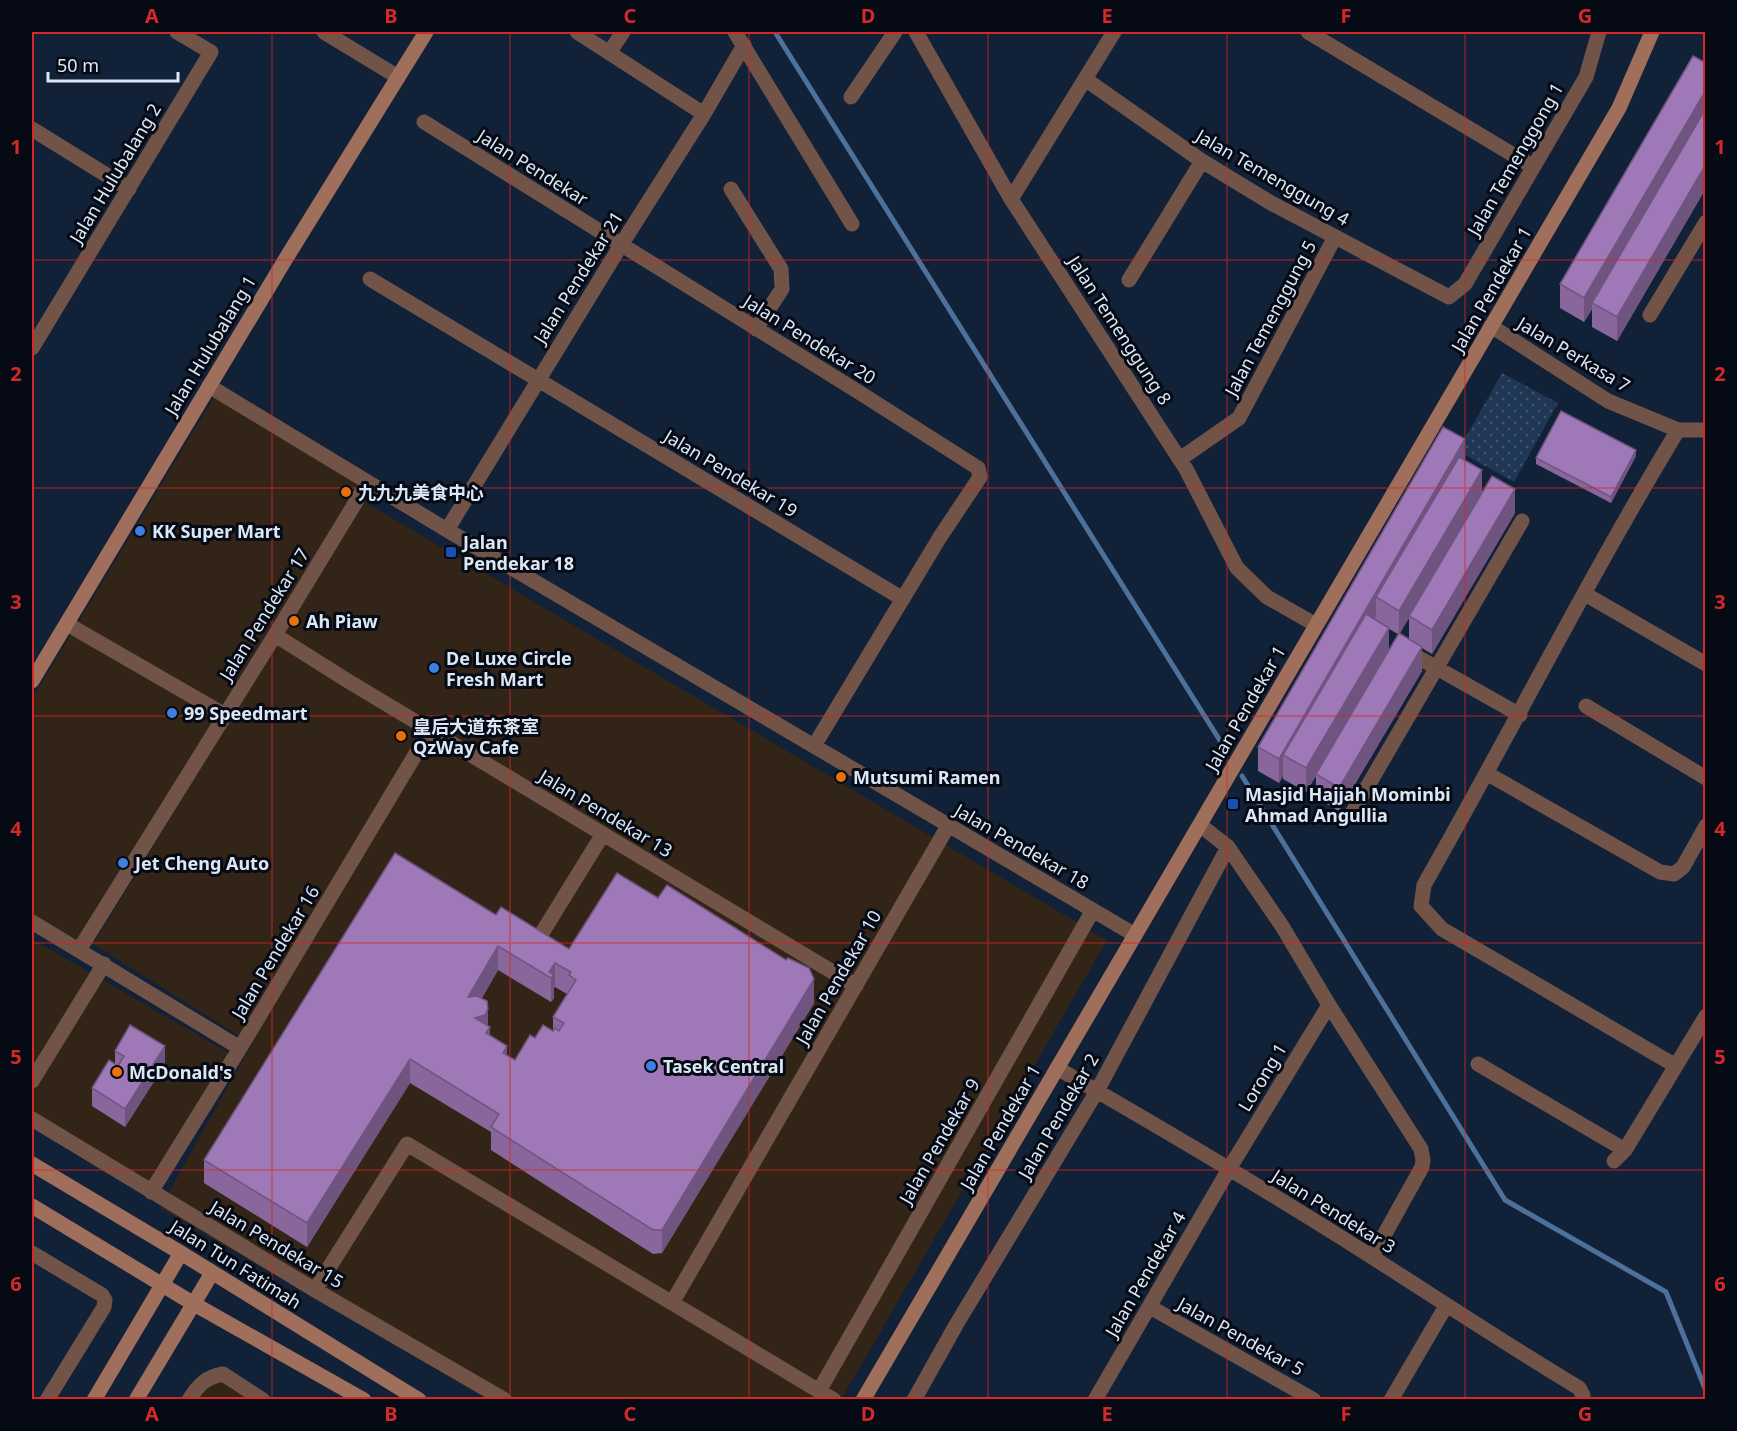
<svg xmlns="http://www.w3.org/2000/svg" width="1737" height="1431" font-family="'Noto Sans','Noto Sans SC',sans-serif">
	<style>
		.commercial { fill: #322518 }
		.park { fill: url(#park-dots) }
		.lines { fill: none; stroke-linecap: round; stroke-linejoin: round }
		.stream { stroke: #4d719a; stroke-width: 5 }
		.street { stroke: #725347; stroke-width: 15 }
		.secondary { stroke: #a06f5b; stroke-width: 15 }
		.wall { fill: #89679d; fill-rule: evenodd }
		.shaded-wall { fill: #6f5480 }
		.building { fill: #9f78b7; stroke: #6f5480; stroke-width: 1.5; fill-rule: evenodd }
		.grid { fill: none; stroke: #d62828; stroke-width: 1.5; stroke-opacity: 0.55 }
		.food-dot { fill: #e8710a; stroke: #050a14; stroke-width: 2 }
		.shop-dot { fill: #3f7fe0; stroke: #050a14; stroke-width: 2 }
		.transit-dot { fill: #1a4fb4; stroke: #050a14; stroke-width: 2 }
		.labels { text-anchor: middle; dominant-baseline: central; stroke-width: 6; stroke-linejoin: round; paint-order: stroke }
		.street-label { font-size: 18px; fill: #dce7f6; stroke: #050a14 }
		.poi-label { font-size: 18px; font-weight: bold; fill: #dce7f6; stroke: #050a14; text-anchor: start }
		.neatline { fill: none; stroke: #d62828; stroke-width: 2 }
		.grid-label { font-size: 20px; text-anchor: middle; font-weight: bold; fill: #d62828 }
	</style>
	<defs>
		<pattern id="park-dots" width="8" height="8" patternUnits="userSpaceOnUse" patternTransform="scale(1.5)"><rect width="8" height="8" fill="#203655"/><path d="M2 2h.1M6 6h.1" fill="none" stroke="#40536e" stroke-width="1.8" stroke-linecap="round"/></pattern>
	</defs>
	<rect width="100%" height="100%" fill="#112137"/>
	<path class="commercial" d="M214,397L359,484L77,941L32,914V699Z
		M365,502L1107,940L841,1400L487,1399L160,1208L252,1044L93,944Z
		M32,939L229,1053L150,1182L32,1114Z
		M221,1381L250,1400H196L212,1383Z"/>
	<path class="park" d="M1502,373L1558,403L1514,482L1458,451Z"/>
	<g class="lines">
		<path class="stream" d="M775,32L1224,747
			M1242,776L1505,1200L1666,1292L1706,1391"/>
		<path class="street" d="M324,32L398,77
			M577,32L704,114
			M735,32L852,224
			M916,32L1011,199L1186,469L1237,568L1267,597L1316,625
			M1308,32L1532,166
			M609,53L623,32
			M1085,79L1202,161L1271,203L1449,297L1465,284L1586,77L1599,32
			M851,97L895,32
			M424,122L857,391L978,468L980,477L940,537L814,746
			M32,129L129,189
			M731,189L781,269L782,289L756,329
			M1011,199L1114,32
			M370,279L903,599
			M1129,280L1202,161
			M1650,315L1706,222
			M1491,326L1608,401L1678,430H1706
			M32,348L211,52L177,32
			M209,386L447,530L1135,935
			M1180,459L1239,418L1335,237
			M447,530L621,245L704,114L744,45
			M1585,594L1706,664
			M67,624L225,715
			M275,635L348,681L856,986
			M1405,650L1520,715
			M1586,706L1706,778
			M1488,774L1660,872L1674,874L1683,867L1706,826
			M1352,813L1522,521
			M1200,825L1228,847L1282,926L1329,1005L1421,1149L1423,1160L1422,1167L1372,1257
			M32,922L240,1048
			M537,941L603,834
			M79,950L275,635L368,482
			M1478,1064L1625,1150
			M1676,1066L1442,929L1421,906L1424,885C1510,734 1588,579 1678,430
			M1057,1068C1163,1129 1269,1191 1372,1257C1441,1301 1509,1346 1579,1388L1583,1395L1582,1400
			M32,1081L104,964
			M32,1119L315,1290L505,1400
			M1614,1161L1625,1150L1706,1016
			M151,1192L240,1048L430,730
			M32,1253L102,1295L105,1300L104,1307L47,1400
			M315,1290L407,1144L834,1400
			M672,1303L948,826
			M1150,1307L1314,1400
			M819,1391L1093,910
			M189,1400C198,1385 206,1377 223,1374L263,1400
			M914,1400L956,1325L1097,1091L1228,847
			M1095,1400L1229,1169L1329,1005
			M1391,1400L1446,1306"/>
		<path class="secondary" d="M32,681L285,260L426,32
			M32,1164L181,1253L419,1400
			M32,1206L194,1304L364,1400
			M94,1400L181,1253
			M136,1400L212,1273
			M863,1400L1619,108L1652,32"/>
	</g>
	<path class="wall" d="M1706,63V188L1617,341L1592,327V309L1584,322L1560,308V284Z
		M1636,456L1611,503L1536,464V458Z
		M1465,460L1482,492L1515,513L1432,654L1422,648V671L1339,811L1316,798V776L1306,792L1283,779V776L1279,783L1258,771V747ZM1409,618V639L1399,634ZM1389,629L1398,634L1389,650Z
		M496,915L569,949L814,1003L662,1253L653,1254L491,1150V1132L410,1083L307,1247L204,1183V1160ZM498,970L551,1002L554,998V988L555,987L567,994L553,1017V1031L535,1038L515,1060L507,1056L490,1036L482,998Z
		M115,1051L165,1064L125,1127L92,1106V1088L115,1064Z"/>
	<path class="shaded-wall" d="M1706,90V114L1592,303V309L1584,322V298Z
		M1706,164V188L1617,341V317Z
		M1465,439V463L1376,597V616L1292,760L1283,755V776L1279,783V759Z
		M1636,450V456L1611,503V497Z
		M1482,470V494L1399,635V611Z
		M1515,489V513L1432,654V630Z
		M1389,628V651L1316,774V776L1306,792V768Z
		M1422,647V671L1339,811V788Z
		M498,946V970L468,1021V997Z
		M555,963V987L554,988V998L551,1002V978L549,972Z
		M814,979V1003L662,1253V1230Z
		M488,1009V1030L490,1027V1051L475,1018Z
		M165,1046V1064L125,1127V1109Z
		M507,1046V1070L503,1053Z
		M410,1059V1083L307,1247V1223Z"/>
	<path class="building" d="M1693,56L1706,63V90L1584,298L1560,284Z
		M1706,108V164L1617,317L1592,303Z
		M1561,411L1636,450L1611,497L1536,458Z
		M1443,427L1465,439L1279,759L1258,747Z
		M1459,457L1482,470L1399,611L1376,597Z
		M1492,476L1515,489L1432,630L1409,616Z
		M1366,614L1389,628L1306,768L1283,755Z
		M1399,633L1422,647L1339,788L1316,774Z
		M395,853L496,915L501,907L569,949L617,873L658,898L667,885L786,960L788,958L809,968L814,979L662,1230H653L491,1127L499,1114L410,1059L307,1223L204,1160ZM498,946L551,978L554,975L549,972L555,963L571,972L569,975L576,980L553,1017L564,1023L559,1031L555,1028L553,1031L543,1025L535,1038L530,1035L515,1060L503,1053L507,1046L486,1033L490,1027L475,1018L485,1015L488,1009L487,1001L477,996L468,997Z
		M130,1025L165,1046L125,1109L92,1088L109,1060L118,1066L124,1056L115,1051Z"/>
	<path class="grid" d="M272,32V1400M510,32V1400M749,32V1400M988,32V1400M1227,32V1400M1465,32V1400M32,260H1706M32,488H1706M32,716H1706M32,943H1706M32,1170H1706"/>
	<g class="food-dot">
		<circle cx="346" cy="492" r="6"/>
		<circle cx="294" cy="621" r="6"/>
		<circle cx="401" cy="736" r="6"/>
		<circle cx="841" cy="777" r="6"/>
		<circle cx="117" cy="1072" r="6"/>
	</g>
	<g class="shop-dot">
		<circle cx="140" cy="531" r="6"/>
		<circle cx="434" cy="668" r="6"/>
		<circle cx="172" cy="713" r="6"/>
		<circle cx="123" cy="863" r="6"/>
		<circle cx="651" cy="1066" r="6"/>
	</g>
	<g class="transit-dot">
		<rect x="445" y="546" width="12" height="12" rx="3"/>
		<rect x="1227" y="798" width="12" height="12" rx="3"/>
	</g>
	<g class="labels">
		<g class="street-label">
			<text transform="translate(1515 159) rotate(-60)">Jalan Temenggong 1</text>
			<text transform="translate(533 167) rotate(32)">Jalan Pendekar</text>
			<text transform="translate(115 173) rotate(-59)">Jalan Hulubalang 2</text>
			<text transform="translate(1273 177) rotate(30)">Jalan Temenggung 4</text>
			<text transform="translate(578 277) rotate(-58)">Jalan Pendekar 21</text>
			<text transform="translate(1491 289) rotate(-60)">Jalan Pendekar 1</text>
			<text transform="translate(1270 318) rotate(-62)">Jalan Temenggung 5</text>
			<text transform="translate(1120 330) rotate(57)">Jalan Temenggung 8</text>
			<text transform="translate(810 339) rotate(32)">Jalan Pendekar 20</text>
			<text transform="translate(210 345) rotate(-59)">Jalan Hulubalang 1</text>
			<text transform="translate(1574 354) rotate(31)">Jalan Perkasa 7</text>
			<text transform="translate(731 473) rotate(31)">Jalan Pendekar 19</text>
			<text transform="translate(264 614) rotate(-58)">Jalan Pendekar 17</text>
			<text transform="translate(1245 708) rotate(-60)">Jalan Pendekar 1</text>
			<text transform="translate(606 813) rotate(31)">Jalan Pendekar 13</text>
			<text transform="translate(1022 846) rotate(30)">Jalan Pendekar 18</text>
			<text transform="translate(275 952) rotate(-59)">Jalan Pendekar 16</text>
			<text transform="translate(838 977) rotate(-60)">Jalan Pendekar 10</text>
			<text transform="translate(1262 1077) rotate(-59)">Lorong 1</text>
			<text transform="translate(1058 1116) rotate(-60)">Jalan Pendekar 2</text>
			<text transform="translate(1000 1127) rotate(-60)">Jalan Pendekar 1</text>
			<text transform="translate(939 1141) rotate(-60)">Jalan Pendekar 9</text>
			<text transform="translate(1334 1211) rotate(32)">Jalan Pendekar 3</text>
			<text transform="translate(277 1244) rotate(31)">Jalan Pendekar 15</text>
			<text transform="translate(236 1264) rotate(32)">Jalan Tun Fatimah</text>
			<text transform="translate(1145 1274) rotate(-60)">Jalan Pendekar 4</text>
			<text transform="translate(1241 1336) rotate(29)">Jalan Pendekar 5</text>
		</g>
		<g class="poi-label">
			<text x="358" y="492">九九九美食中心</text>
			<text x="152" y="531">KK Super Mart</text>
			<text x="463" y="542">Jalan<tspan x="463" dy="21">Pendekar 18</tspan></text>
			<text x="306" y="621">Ah Piaw</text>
			<text x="446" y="658">De Luxe Circle<tspan x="446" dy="21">Fresh Mart</tspan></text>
			<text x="184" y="713">99 Speedmart</text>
			<text x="413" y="726">皇后大道东茶室<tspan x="413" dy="21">QzWay Cafe</tspan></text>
			<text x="853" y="777">Mutsumi Ramen</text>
			<text x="1245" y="794">Masjid Hajjah Mominbi<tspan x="1245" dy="21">Ahmad Angullia</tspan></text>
			<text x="135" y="863">Jet Cheng Auto</text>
			<text x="663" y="1066">Tasek Central</text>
			<text x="129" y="1072">McDonald's</text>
		</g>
	</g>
	<rect width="1737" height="1431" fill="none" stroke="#050a14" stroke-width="66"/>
	<path d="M48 72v9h130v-9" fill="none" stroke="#dce7f6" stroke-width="3"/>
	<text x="57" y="72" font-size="18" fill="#dce7f6" stroke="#050a14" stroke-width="4.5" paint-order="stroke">50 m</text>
	<rect x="33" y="33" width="1671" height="1365" class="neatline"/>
	<g class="grid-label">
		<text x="152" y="23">A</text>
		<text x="391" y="23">B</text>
		<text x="630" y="23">C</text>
		<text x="868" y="23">D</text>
		<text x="1107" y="23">E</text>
		<text x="1346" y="23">F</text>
		<text x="1585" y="23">G</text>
		<text x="16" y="154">1</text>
		<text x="1720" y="154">1</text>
		<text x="16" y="381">2</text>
		<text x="1720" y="381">2</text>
		<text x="16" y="609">3</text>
		<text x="1720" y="609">3</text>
		<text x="16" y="836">4</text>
		<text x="1720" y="836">4</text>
		<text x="16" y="1064">5</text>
		<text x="1720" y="1064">5</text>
		<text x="16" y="1291">6</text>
		<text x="1720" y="1291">6</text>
		<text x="152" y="1421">A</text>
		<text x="391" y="1421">B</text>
		<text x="630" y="1421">C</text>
		<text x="868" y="1421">D</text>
		<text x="1107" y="1421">E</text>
		<text x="1346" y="1421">F</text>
		<text x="1585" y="1421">G</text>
	</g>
</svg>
